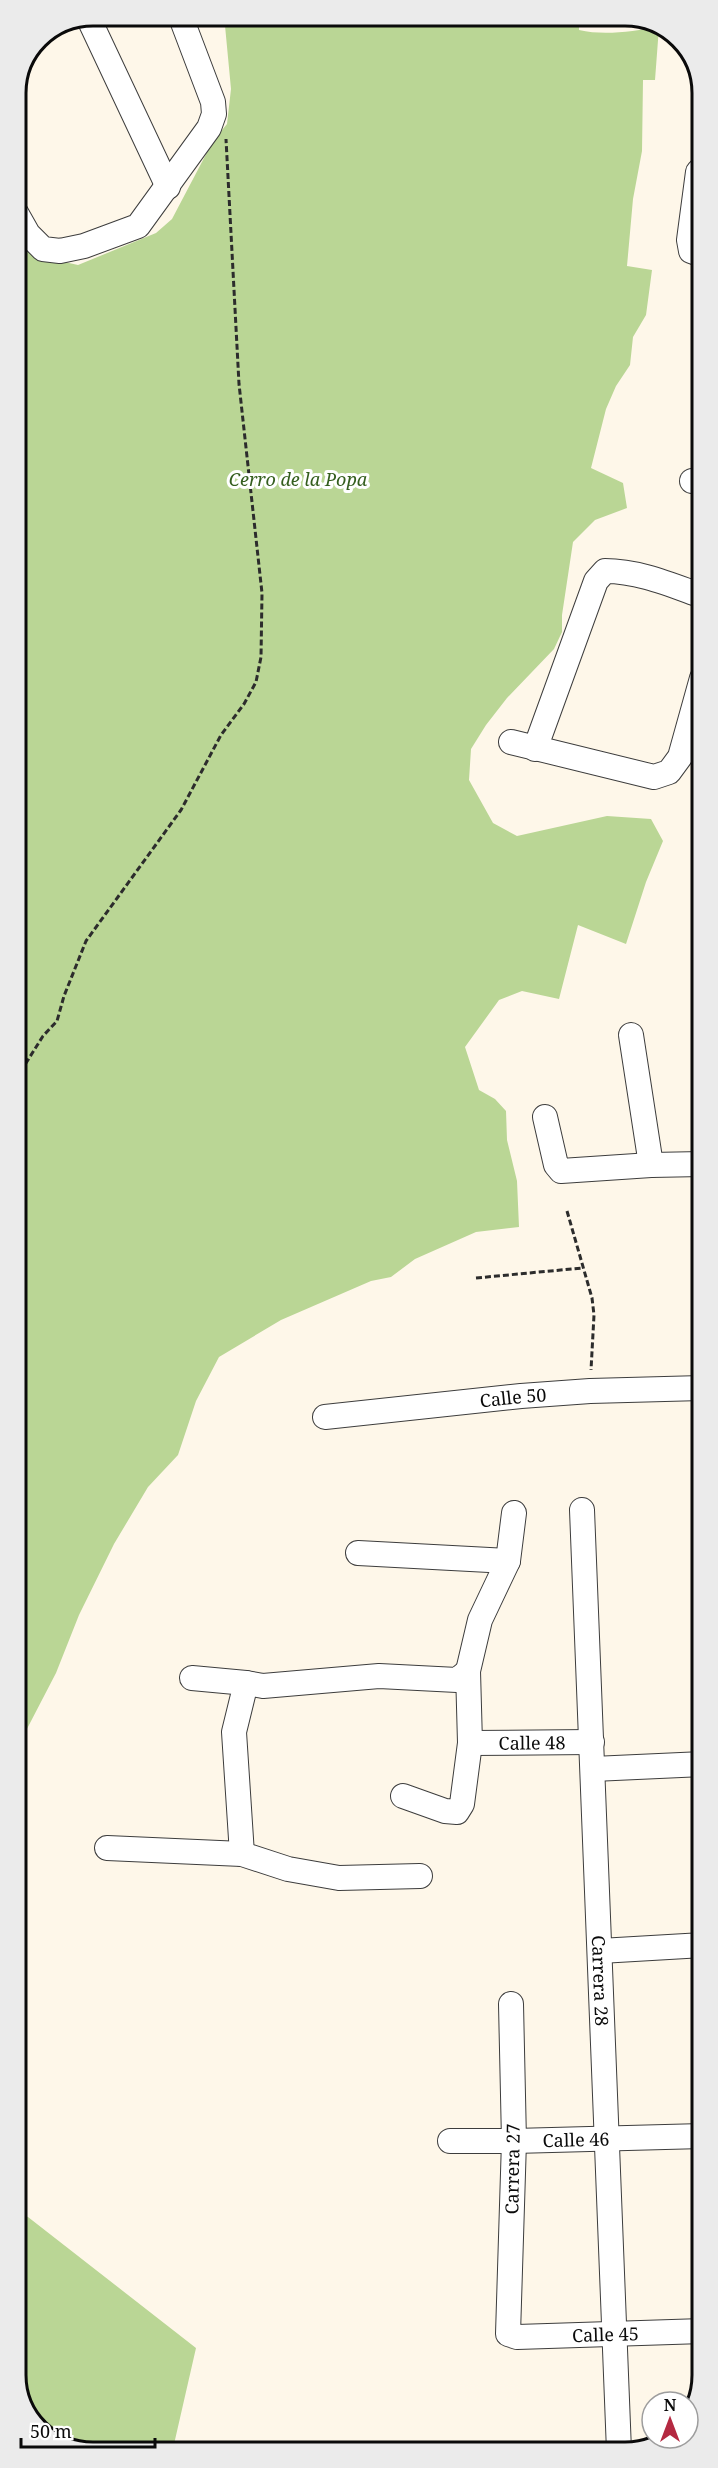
<svg xmlns="http://www.w3.org/2000/svg" width="718" height="2468" font-family="'Noto Serif',serif">
	<style>
		.forest { fill: #bad695 }
		.lines { fill: none; stroke-linecap: round; stroke-linejoin: round }
		.minor-casing { stroke: #3d3d3d; stroke-width: 26 }
		.path { stroke: #2c2c2c; stroke-width: 3; stroke-dasharray: 6 3; stroke-linecap: butt }
		.minor { stroke: #fff; stroke-width: 24 }
		.labels { text-anchor: middle; dominant-baseline: central; stroke-width: 6; stroke-linejoin: round; paint-order: stroke }
		.park-label { font-size: 18px; font-style: italic; fill: #345e1e; stroke: #fff }
		.street-label { font-size: 18px; fill: #0a0a0a; stroke: #fff }
		.rim { fill: none; stroke: #0a0a0a; stroke-width: 3 }
	</style>
	<rect width="100%" height="100%" fill="#fef7e9"/>
	<path class="forest" d="M224,15L579,16V30C605,36 633,31 659,27L655,80H643L642,151L633,199L627,266L652,270L646,315L633,337L630,365L616,386L606,409L591,468L623,483L627,508L595,520L573,542L562,615V632L554,649L507,698L486,725L471,749L469,780L493,823L517,836L607,816L651,819L663,841L646,882L626,944L578,925L559,999L522,991L499,1000L465,1047L479,1090L495,1099L506,1111L507,1140L517,1181L519,1227L476,1232L415,1259L391,1277L371,1281L281,1320L219,1357L196,1401L178,1455L148,1487L114,1544L79,1615L56,1673L16,1750L15,243L33,255L78,265L156,233L172,219L213,141L227,124L231,89Z
		M16,2212L28,2217L196,2348L172,2453H87L41,2434L17,2391Z"/>
	<g class="lines">
		<defs>
			<g id="minor">
				<path d="M88,17L168,187"/>
				<path d="M702,168L698,172L689,240L691,251L702,255"/>
				<path d="M15,211L28,234L43,249L60,251L84,246L138,226L209,128L214,114L213,102L180,15"/>
				<path d="M692,481H702"/>
				<path d="M511,742L654,777L669,772L680,757L702,678"/>
				<path d="M535,749L596,581L605,571C639,571 671,585 702,596"/>
				<path d="M631,1035L651,1165"/>
				<path d="M545,1117L556,1165L561,1171L651,1165L702,1164"/>
				<path id="s1" d="M325,1417L521,1396L590,1391L702,1388"/>
				<path id="s2" d="M582,1510L619,2451"/>
				<path d="M358,1553L508,1561"/>
				<path d="M192,1678L246,1683L263,1686L379,1676L457,1680L468,1671"/>
				<path id="s3" d="M470,1743L592,1742"/>
				<path d="M593,1769L703,1764"/>
				<path d="M403,1796L445,1811L457,1812L462,1804L470,1743L468,1671L480,1620L508,1561L514,1513"/>
				<path d="M107,1848L242,1854L288,1869L339,1878L420,1876"/>
				<path d="M242,1854L234,1732L246,1683"/>
				<path d="M600,1951L703,1945"/>
				<path id="s4" d="M511,2004L514,2141L508,2334L517,2337L703,2331"/>
				<path id="s5" d="M450,2141H514L703,2136"/>
			</g>
		</defs>
		<use href="#minor" class="minor-casing"/>
		<path class="path" d="M16,1079L43,1036L57,1021L64,996L86,941L181,810L221,735L244,704L256,682L261,657L262,593L239,384L226,139
			M567,1211L592,1298L594,1315L591,1370
			M476,1278L582,1268"/>
		<use href="#minor" class="minor"/>
	</g>
	<g class="labels">
		<g class="park-label">
			<text x="298" y="479">Cerro de la Popa</text>
		</g>
		<g class="street-label">
			<text stroke="none"><textPath href="#s1" startOffset="189">Calle 50</textPath></text>
			<text stroke="none"><textPath href="#s3" startOffset="62">Calle 48</textPath></text>
			<text stroke="none"><textPath href="#s2" startOffset="471">Carrera 28</textPath></text>
			<text stroke="none"><textPath href="#s5" startOffset="126">Calle 46</textPath></text>
			<text transform="translate(512 2169) rotate(-89)">Carrera 27</text>
			<text stroke="none"><textPath href="#s4" startOffset="428">Calle 45</textPath></text>
		</g>
	</g>
	<path d="M0 0H718V2468H0ZM93 26H625A67 67 0 0 1 692 93V2375A67 67 0 0 1 625 2442H93A67 67 0 0 1 26 2375V93A67 67 0 0 1 93 26Z" fill="#ebebeb" fill-rule="evenodd"/>
	<path class="rim" d="M93 26H625A67 67 0 0 1 692 93V2375A67 67 0 0 1 625 2442H93A67 67 0 0 1 26 2375V93A67 67 0 0 1 93 26Z"/>
	<g transform="translate(670 2420)"><circle r="28" fill="#ffffff" stroke="#9d9d9d" stroke-width="1.5"/>
	<path d="M0-4.5L10 22L0 15L-10 22Z" fill="#b42941"/>
	<text y="-9" font-size="16" font-weight="bold" text-anchor="middle" fill="#0a0a0a">N</text>
	</g>
	<path d="M21 2438v9h134v-9" fill="none" stroke="#0a0a0a" stroke-width="3"/>
	<text x="30" y="2438" font-size="18" fill="#0a0a0a" stroke="#ffffff" stroke-width="4.5" paint-order="stroke">50 m</text>
</svg>
